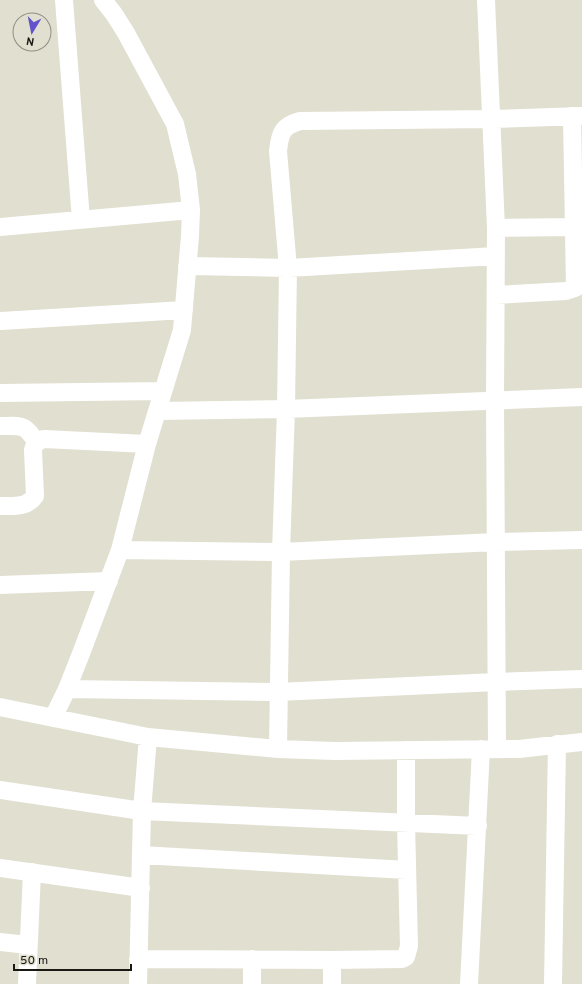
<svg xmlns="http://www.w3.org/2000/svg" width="582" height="984" font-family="Overpass,sans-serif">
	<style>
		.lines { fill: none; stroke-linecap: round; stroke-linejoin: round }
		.minor { stroke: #fff; stroke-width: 18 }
	</style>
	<rect width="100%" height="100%" fill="#e0dfd0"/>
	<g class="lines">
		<path class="minor" d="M64,0L81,220
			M486,0L496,228L495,400L497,749
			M0,227L191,210
			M496,228L573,227
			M187,266L288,268L496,256
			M496,295L566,291L575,288L572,116
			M1,321L184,310
			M0,393L163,391
			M158,411L286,409L582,397
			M0,426C22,426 24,423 37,443
			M0,506C13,506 27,508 35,496L33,450C35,443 37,441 44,439L147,444
			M120,550L281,552L496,542L582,540
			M0,585L109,581
			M67,689L278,692L496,682L582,679
			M0,707L148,737L278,749L335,751L519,749L582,742
			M53,718L67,689L82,651L120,550L147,444L182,330L190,236L191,210L187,174L175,124L126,33L114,14L103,0
			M278,749L281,552L286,409L288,268L278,151C280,133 282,126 300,121L492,119L582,116
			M0,790L142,811L478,826
			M141,855L407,870
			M0,868L141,888
			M0,942L28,945
			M138,959L332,960L402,959L406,957L409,946L406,823V750
			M252,959V984
			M332,960V984
			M27,984L32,872
			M138,984L142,811L148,737
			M469,984L481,749
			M553,984L557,744"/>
	</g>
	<g transform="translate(32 32) rotate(190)"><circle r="19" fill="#e0dfd0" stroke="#908f84"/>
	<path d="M0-3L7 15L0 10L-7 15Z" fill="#6352cb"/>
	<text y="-6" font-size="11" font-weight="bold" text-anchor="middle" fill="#191813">N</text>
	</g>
	<path d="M14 964v6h117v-6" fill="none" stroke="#191813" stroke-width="2"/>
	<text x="20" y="964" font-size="12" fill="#191813" stroke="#e0dfd0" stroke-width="3" paint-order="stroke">50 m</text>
</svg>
